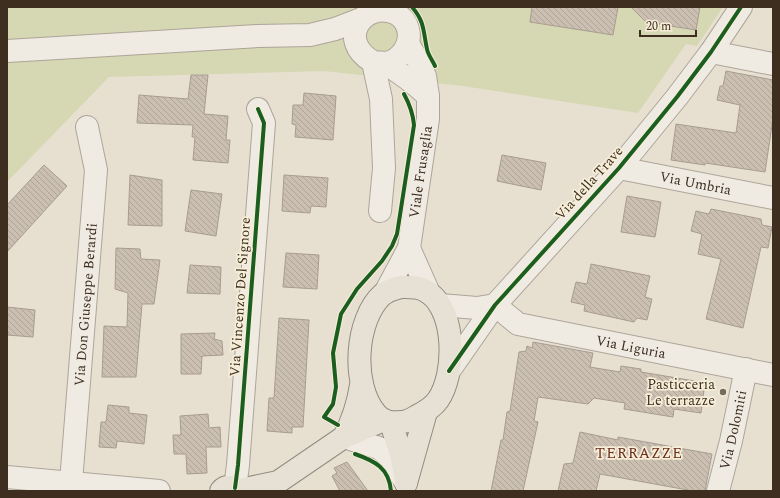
<svg xmlns="http://www.w3.org/2000/svg" width="780" height="498" font-family="Spectral,serif">
	<style>
		.green { fill: #d6d7b3 }
		.building { fill: url(#building-back-hatch); stroke: #a89c90 }
		.lines { fill: none; stroke-linecap: round; stroke-linejoin: round }
		.minor-casing { stroke: #ada599; stroke-width: 24 }
		.major-casing { stroke: #928b80; stroke-width: 24 }
		.minor { stroke: #efebe3; stroke-width: 22 }
		.major { stroke: #e6e1d4; stroke-width: 22 }
		.cycleway-casing { stroke: #f7eed8; stroke-width: 6 }
		.cycleway { stroke: #1b5e20; stroke-width: 4 }
		.poi-dot { fill: #786c5e; stroke: #f7eed8; stroke-width: 1.5 }
		.labels { text-anchor: middle; dominant-baseline: central; stroke-width: 3.5; stroke-linejoin: round; paint-order: stroke }
		.street-label { font-size: 14px; fill: #3d2e20; stroke: #f7eed8 }
		.poi-label { font-size: 14px; fill: #3d2e20; stroke: #f7eed8; text-anchor: end }
		.neighbourhood-label { font-size: 15px; letter-spacing: 1px; fill: #6b2e1e; stroke: #f7eed8 }
	</style>
	<defs>
		<pattern id="building-back-hatch" width="6" height="6" patternUnits="userSpaceOnUse"><rect width="6" height="6" fill="#cbbfb2"/><path d="M-1 5l2 2M0 0l6 6M5-1l2 2" fill="none" stroke="#afa499"/></pattern>
	</defs>
	<rect width="100%" height="100%" fill="#e7e0d1"/>
	<path class="green" d="M7,7H723L697,46L686,44L638,113L463,86L324,71L109,77L7,182Z"/>
	<path class="building" d="M532,7H618L613,35L530,22Z
		M631,7H700L696,30L646,22Z
		M726,71L773,80V119L765,172L705,163V165L671,160L676,124L736,133L740,105L717,100L720,86H723Z
		M191,75H208L204,114L228,116L226,140H230L228,163L193,160L195,137H192L193,125L137,123L139,95L188,99Z
		M304,93L336,96L333,140L295,137L296,125L292,124L293,105H303Z
		M502,155L546,163L541,190L497,181Z
		M44,165L67,186L7,252V205Z
		M130,175L162,180V226L128,225Z
		M284,175L328,178L326,207L311,206L310,213L282,211Z
		M191,190L222,194L216,236L185,231Z
		M627,196L661,202L655,237L621,232Z
		M711,209L761,219L762,225L772,227L768,248L761,247L743,328L706,319L721,259L698,254L702,234L691,231L696,211L709,214Z
		M116,248L140,249L141,259L160,260L154,304H142L136,377H102L104,326L127,327L128,293L115,289Z
		M286,253L319,255L317,289L283,287Z
		M591,264L650,276L645,297L652,299L647,320L637,318L634,322L584,311L585,305L571,302L576,282L587,284Z
		M190,265L221,267L220,294L187,293Z
		M7,307L35,310L33,337L7,335Z
		M279,318L309,320L303,427H292V433L267,431L269,398H274Z
		M215,333L214,339L222,341L223,355L202,356L201,374H181V334Z
		M533,342L593,353L590,367L620,372L621,366L641,369V372L701,382L700,390H704L701,413L674,409L673,417L624,409L625,403L594,398L588,404L538,397L534,421L538,422L523,491H491L501,440H503L507,412L510,411L519,352L526,351L527,346L532,348Z
		M108,405L129,407V413L147,415L144,444L117,441L116,448L99,447L101,422H106Z
		M208,414L209,428L220,427L221,447H206L207,473L187,474L186,454H174L173,435H181L180,416Z
		M580,432L618,440V437L712,454L705,491H693L600,474L596,491H558L564,464L573,463Z
		M347,462L368,491H340L332,476L337,473L334,468Z"/>
	<g class="lines">
		<defs>
			<g id="minor">
				<path d="M7,51L258,36L310,35L335,29L361,19"/>
				<path d="M711,52L773,64"/>
				<path d="M373,62C377,62 382,63 386,63C401,60 412,44 408,29C406,21 401,16 395,13C364,0 335,40 373,62L381,99L384,168L380,211"/>
				<path d="M384,63C401,73 414,83 428,96"/>
				<path id="s1" d="M619,168L773,198"/>
				<path d="M409,248L429,293"/>
				<path id="s2" d="M385,293L409,248L428,119V96L425,76L419,62L408,44"/>
				<path d="M440,305L477,308L495,305"/>
				<path id="s3" d="M495,305L518,324L773,375"/>
				<path d="M449,371L495,305L619,168L677,97L711,52L741,7"/>
				<path d="M344,437L379,448L391,458L406,483"/>
				<path d="M7,477L159,491"/>
				<path id="s4" d="M71,482L96,170L87,127"/>
				<path d="M235,488L238,465L264,123L258,109"/>
				<path id="s5" d="M718,491L731,441L746,369"/>
			</g>
			<path id="major" d="M400,287C410,287 420,286 429,293C456,312 456,374 438,400C433,407 425,412 417,416C411,420 407,422 401,422C391,423 383,422 376,414C351,385 355,319 383,294C388,290 395,289 400,287Z
				M391,423L401,454L406,480
				M344,437C353,420 358,404 361,385
				M406,483L426,412
				M240,490L278,482
				M221,491C226,485 234,486 240,491
				M267,491L278,482L344,437L384,420"/>
		</defs>
		<use href="#minor" class="minor-casing"/>
		<use href="#major" class="major-casing"/>
		<use href="#minor" class="minor"/>
		<use href="#major" class="major"/>
		<defs>
			<path id="cycleway" d="M412,7C425,22 423,31 427,49C428,55 433,61 435,66
				M449,371L495,305L619,168L677,97L711,52L741,7
				M338,425L324,417L333,404L336,387L333,353L341,314L357,289L382,261L392,246L397,234L414,125C413,113 410,105 404,94
				M355,454C375,461 389,468 391,491
				M235,488L238,465L264,123L258,109"/>
		</defs>
		<use href="#cycleway" class="cycleway-casing"/>
		<use href="#cycleway" class="cycleway"/>
	</g>
	<circle class="poi-dot" cx="723" cy="392" r="4"/>
	<g class="labels">
		<g class="street-label">
			<text stroke="none"><textPath href="#s2" startOffset="128">Viale Frusaglia</textPath></text>
			<text transform="translate(589 183) rotate(-48)">Via della Trave</text>
			<text stroke="none"><textPath href="#s1" startOffset="78">Via Umbria</textPath></text>
			<text transform="translate(240 297) rotate(-86)">Via Vincenzo Del Signore</text>
			<text stroke="none"><textPath href="#s4" startOffset="178">Via Don Giuseppe Berardi</textPath></text>
			<text stroke="none"><textPath href="#s3" startOffset="145">Via Liguria</textPath></text>
			<text stroke="none"><textPath href="#s5" startOffset="63">Via Dolomiti</textPath></text>
		</g>
		<g class="poi-label">
			<text x="715" y="384">Pasticceria<tspan x="715" dy="16">Le terrazze</tspan></text>
		</g>
		<g class="neighbourhood-label">
			<text x="639" y="453">TERRAZZE</text>
		</g>
	</g>
	<rect width="780" height="498" fill="none" stroke="#3d2e20" stroke-width="16"/>
	<path d="M640 30v6h56v-6" fill="none" stroke="#3d2e20" stroke-width="2"/>
	<text x="646" y="30" font-size="12" fill="#3d2e20" stroke="#f7eed8" stroke-width="3" paint-order="stroke">20 m</text>
</svg>
